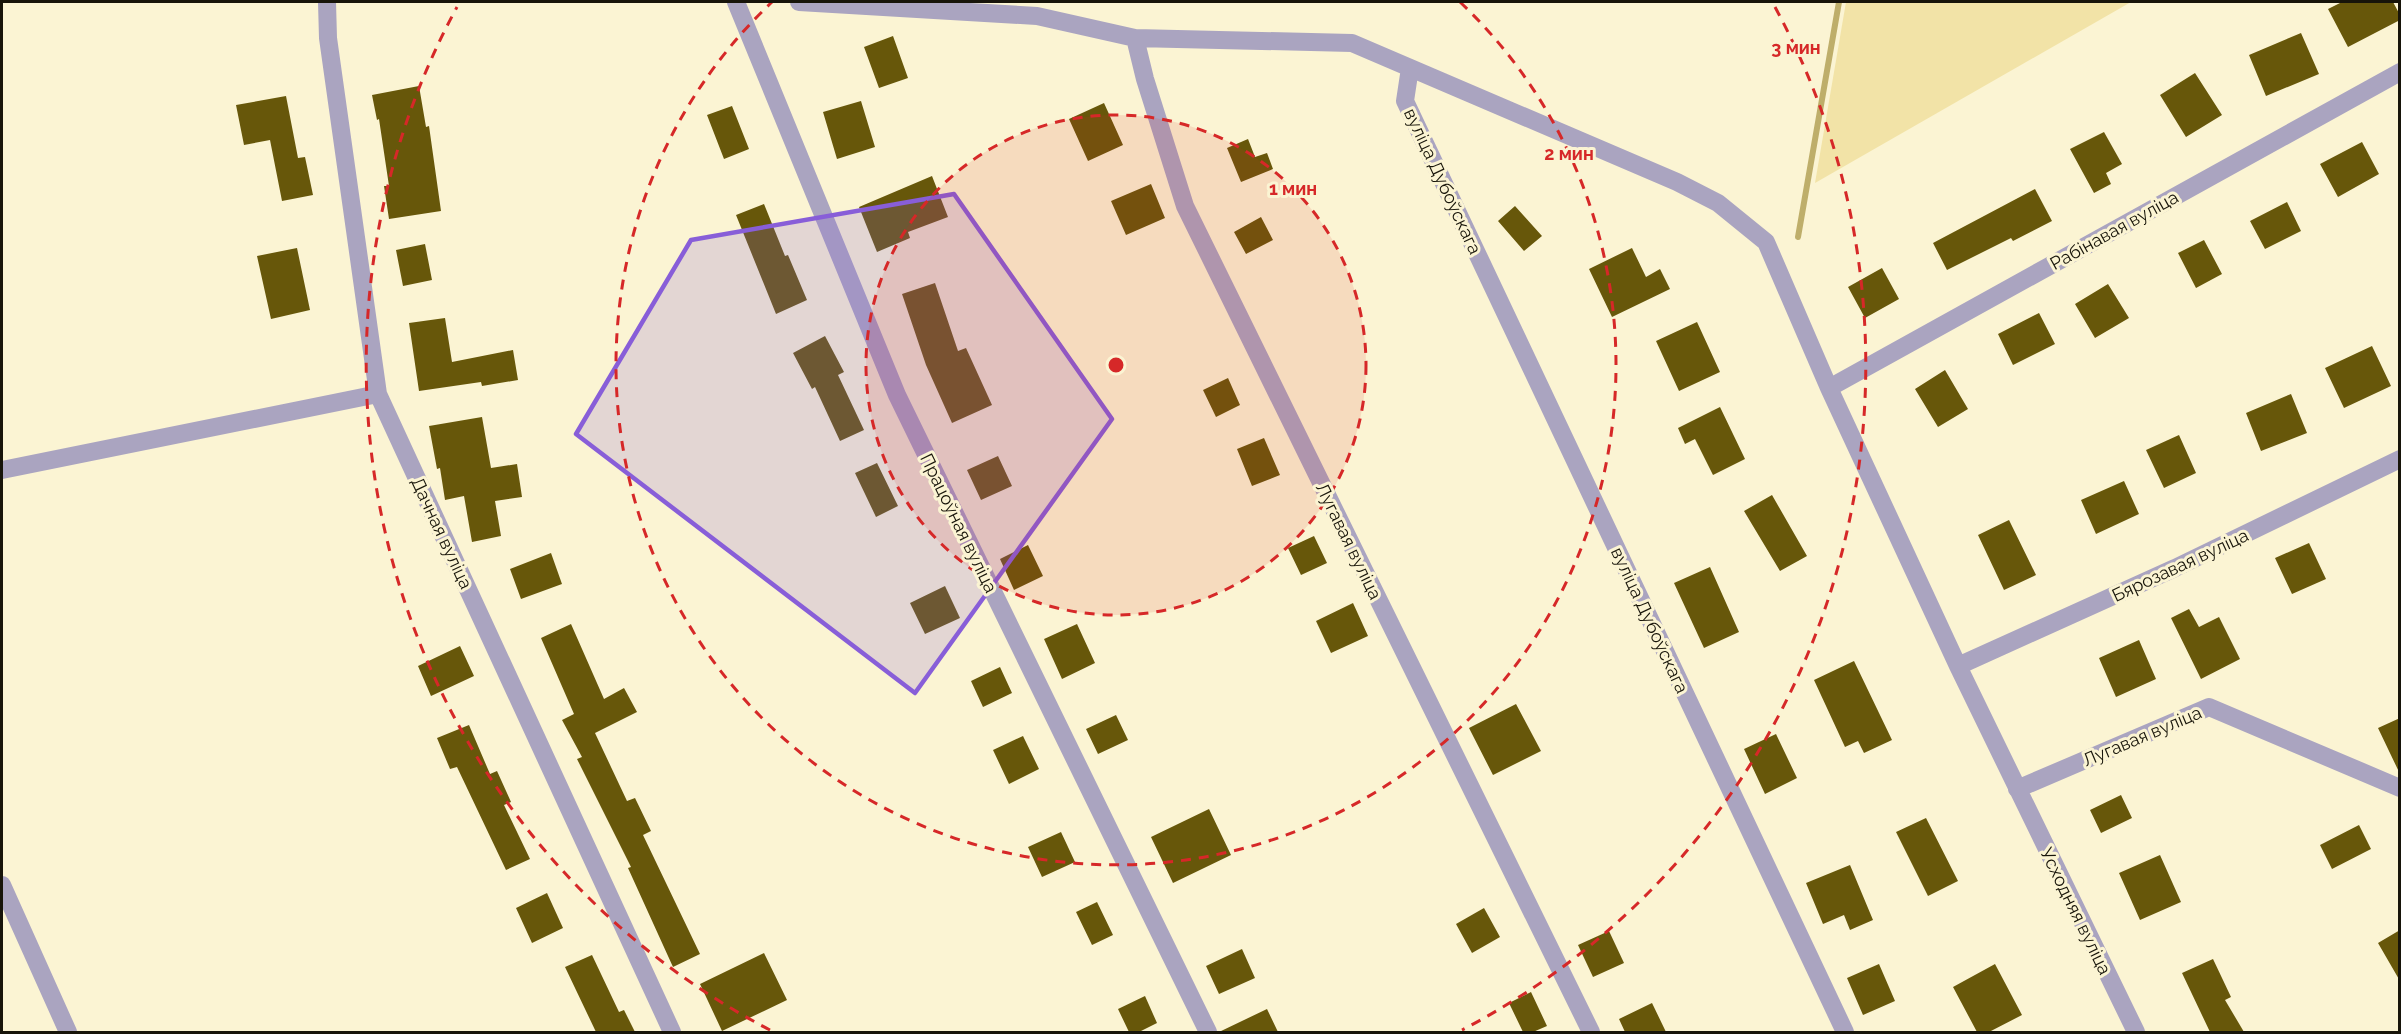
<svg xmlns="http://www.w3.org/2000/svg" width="2401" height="1034" font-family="Raleway,sans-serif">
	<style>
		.green { fill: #f2e3a7 }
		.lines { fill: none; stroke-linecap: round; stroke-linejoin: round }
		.stream { stroke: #beae6a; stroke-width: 6 }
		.building { fill: #67570a }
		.minor { stroke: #aaa4c0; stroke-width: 18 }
		.marked { fill: #885ed8; fill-opacity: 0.2; stroke: #885ed8; stroke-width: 4.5; stroke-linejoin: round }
		.ring { fill: none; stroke: #d62828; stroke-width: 3; stroke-dasharray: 10 8 }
		.labels { text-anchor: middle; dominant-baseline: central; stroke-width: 6; stroke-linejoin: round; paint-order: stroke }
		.street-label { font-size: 18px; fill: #171409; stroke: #fbf4d3 }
		.centre { fill: #d62828; stroke: #fbf4d3; stroke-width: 3 }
		.ring-label { font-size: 18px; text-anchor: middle; font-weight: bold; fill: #d62828; stroke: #fbf4d3; stroke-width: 6; stroke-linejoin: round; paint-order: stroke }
	</style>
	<rect width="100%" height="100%" fill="#fbf4d3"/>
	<path class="green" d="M1846,2H2131L1815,183Z"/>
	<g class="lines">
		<path class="stream" d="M1798,237L1839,2"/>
	</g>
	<path class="building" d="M2342,2H2393L2400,15V20L2348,47L2328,9Z
		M2301,33L2319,74L2266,96L2249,55Z
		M893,36L908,78L879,88L864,47Z
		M2195,73L2222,115L2186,137L2160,95Z
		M419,86L426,127L429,126L441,211L389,219L384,186H389L379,119L377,120L372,95Z
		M286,96L298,158L305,157L313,195L282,201L270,140L244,145L236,105Z
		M861,101L875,147L837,159L823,112Z
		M1104,103L1123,145L1088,161L1069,119Z
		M732,106L749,149L724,159L707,115Z
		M2104,132L2122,164L2106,173L2111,184L2094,193L2070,149Z
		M1248,139L1255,157L1267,153L1273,169L1241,182L1227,148Z
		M2362,142L2379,174L2338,197L2320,164Z
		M932,176L948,217L908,232L910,238L877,252L859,207Z
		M1151,184L1165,218L1126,235L1111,201Z
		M2035,189L2052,221L2013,241L2011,238L1947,270L1933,243Z
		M2287,202L2301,231L2265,249L2250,221Z
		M764,204L785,256L788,255L807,300L776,314L736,215Z
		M1515,206L1542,236L1524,251L1498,221Z
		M1261,217L1273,240L1246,254L1234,232Z
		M2204,240L2222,274L2196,288L2178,253Z
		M425,244L432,280L403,286L396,250Z
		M297,248L310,310L271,319L257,256Z
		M1632,248L1646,277L1660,269L1670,289L1612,317L1589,269Z
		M1882,268L1899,299L1865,318L1848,287Z
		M935,283L958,351L966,348L992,405L952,423L926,365L902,294Z
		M2108,284L2129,318L2095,338L2075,304Z
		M2039,313L2055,344L2013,365L1998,334Z
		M445,318L452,362L513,350L518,380L482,386L481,382L419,391L409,323Z
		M1697,322L1720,372L1679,391L1656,341Z
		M825,336L844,372L838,375L864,430L840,441L815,387L812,389L793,353Z
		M2372,346L2391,386L2344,408L2325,368Z
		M1945,370L1968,409L1938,427L1915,389Z
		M1228,378L1240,405L1216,417L1203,390Z
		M2291,394L2307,433L2261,451L2246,413Z
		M1720,407L1745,459L1713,475L1695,439L1685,444L1678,428Z
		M482,417L491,468L517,464L522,497L495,501L501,536L472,542L464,496L445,500L440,468L437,469L429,426Z
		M2179,435L2196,473L2164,488L2146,450Z
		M1264,438L1280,475L1252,486L1237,449Z
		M998,456L1012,486L981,500L967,470Z
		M877,463L898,506L876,517L855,473Z
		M2124,481L2139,514L2096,534L2081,500Z
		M1772,495L1807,556L1780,571L1744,511Z
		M2009,520L2036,575L2004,590L1978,535Z
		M1314,536L1327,563L1301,575L1288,548Z
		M2309,543L2326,579L2292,594L2275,558Z
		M1028,545L1043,576L1014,590L1000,559Z
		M551,553L562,584L521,599L510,569Z
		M1710,567L1739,632L1704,648L1674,583Z
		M945,586L960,618L925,634L910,603Z
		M1353,603L1368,636L1331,653L1316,621Z
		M2189,609L2199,627L2219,617L2240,659L2201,679L2171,618Z
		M571,624L604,699L624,688L637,712L595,733L627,801L635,798L651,831L643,835L700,954L673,967L628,868L631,867L577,759L582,757L562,720L574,714L541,638Z
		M1077,624L1095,663L1062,679L1044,639Z
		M2139,640L2156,679L2116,697L2099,658Z
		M460,646L474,676L431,696L418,666Z
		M1854,661L1892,740L1864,753L1858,741L1845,747L1814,680Z
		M1000,667L1012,693L983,707L971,681Z
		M1516,704L1541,751L1493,775L1469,728Z
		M1116,715L1128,740L1098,754L1086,729Z
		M2400,718V774L2378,728Z
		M469,725L490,774L497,771L511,802L504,805L530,859L506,870L457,767L450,769L437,738Z
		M1776,734L1797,778L1765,794L1744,749Z
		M1023,736L1039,769L1009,784L993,750Z
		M2121,795L2132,818L2101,833L2090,810Z
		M1209,809L1231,855L1173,883L1151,837Z
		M1926,818L1958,881L1928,896L1896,832Z
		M2359,825L2371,849L2332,869L2320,845Z
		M1061,832L1075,862L1042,877L1028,847Z
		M2160,855L2181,902L2140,920L2119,873Z
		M1850,865L1873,920L1850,930L1844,915L1823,924L1806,883Z
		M547,893L563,928L532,943L516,908Z
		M1097,902L1113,935L1092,945L1076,912Z
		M1484,908L1500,937L1472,953L1456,924Z
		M2400,930V981L2378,943Z
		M1609,931L1624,963L1593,977L1578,945Z
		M1242,949L1255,978L1219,994L1206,966Z
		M764,953L787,1000L722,1031L700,984Z
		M592,955L619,1012L624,1010L635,1032H596L565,967Z
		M2213,959L2231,997L2225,1000L2244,1032H2210L2182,973Z
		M1879,964L1895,1001L1863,1015L1847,978Z
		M1995,964L2022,1015L1989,1032H1977L1953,987Z
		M1531,992L1547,1026L1533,1032H1523L1509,1003Z
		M1145,996L1157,1023L1139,1032H1129L1118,1009Z
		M1652,1003L1666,1032H1625L1619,1019Z
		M1267,1009L1278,1032H1219Z"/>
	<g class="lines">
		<path class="minor" d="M327,2L328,38L378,394L672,1032
			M736,2L897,395L1208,1032
			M799,2L1037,16L1135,38L1352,43L1677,182L1718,203L1766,242L1829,388L1958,666L2136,1032
			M1135,38L1145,79L1185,206L1591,1032
			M1410,68L1405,101L1845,1032
			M1829,388L2400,72
			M2,470L378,394
			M1958,666L2175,568L2400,459
			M2017,789L2209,707L2400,788
			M2,885L68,1032"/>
	</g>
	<path class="marked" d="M954,194L1112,419L915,693L576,434L691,240Z"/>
	<circle cx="1116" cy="365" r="250" fill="#d62828" fill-opacity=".12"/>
	<g class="ring">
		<circle cx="1116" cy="365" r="250"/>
		<path d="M1460 2A500 500 0 1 1 772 2"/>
		<path d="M770 1030A750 750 0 0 1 457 7M1775 7A750 750 0 0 1 1462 1030"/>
	</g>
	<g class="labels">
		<g class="street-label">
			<text transform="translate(1443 181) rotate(65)">вуліца Дубоўскага</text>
			<text transform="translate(2114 230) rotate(-29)">Рабінавая вуліца</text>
			<text transform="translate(959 523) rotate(64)">Працоўная вуліца</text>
			<text transform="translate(442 533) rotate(65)">Дачная вуліца</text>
			<text transform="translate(1349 541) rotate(64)">Лугавая вуліца</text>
			<text transform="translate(2180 565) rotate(-25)">Бярозавая вуліца</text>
			<text transform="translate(1650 620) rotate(65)">вуліца Дубоўскага</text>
			<text transform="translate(2142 736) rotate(-23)">Лугавая вуліца</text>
			<text transform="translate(2076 911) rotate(64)">Усходняя вуліца</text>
		</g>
	</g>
	<circle cx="1116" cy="365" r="9" class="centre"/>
	<g class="ring-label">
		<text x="1796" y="54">3 мин</text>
		<text x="1569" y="160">2 мин</text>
		<text x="1293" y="195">1 мин</text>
	</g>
	<rect width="2401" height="1034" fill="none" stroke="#171409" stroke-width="6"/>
</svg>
